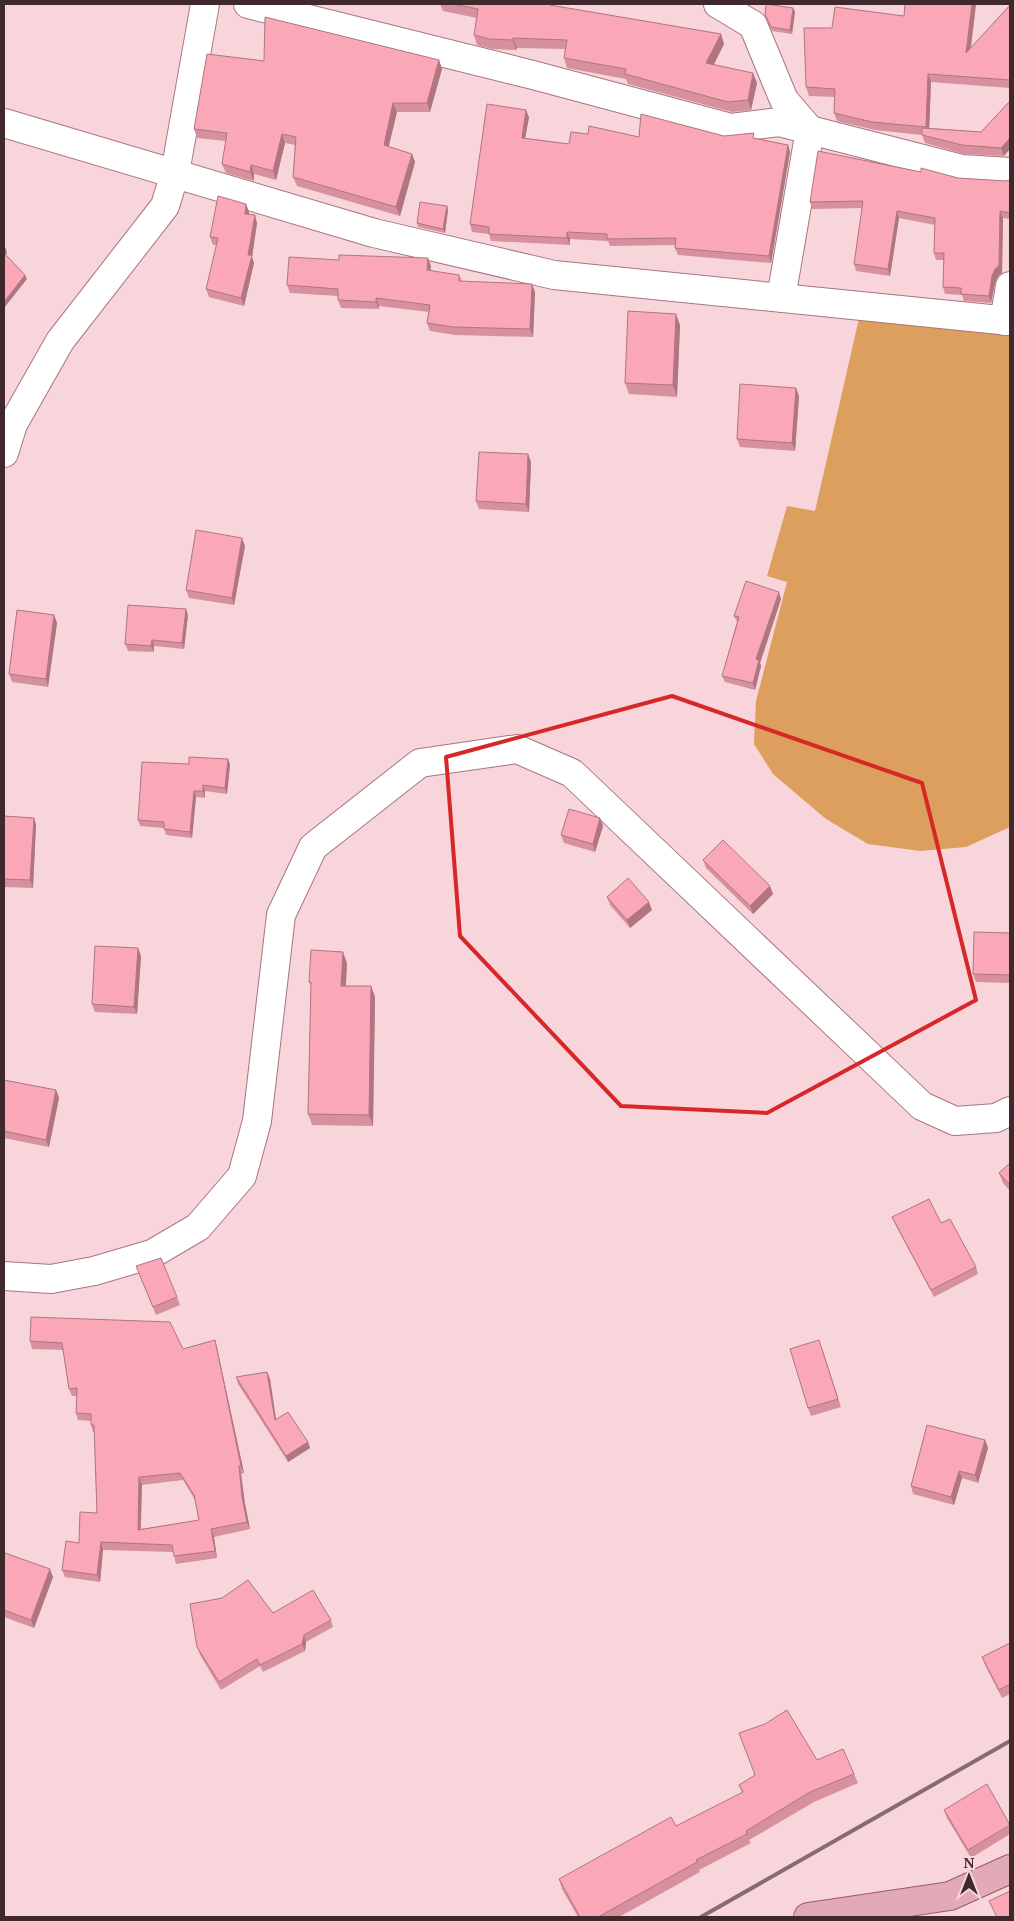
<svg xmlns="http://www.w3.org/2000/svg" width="1014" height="1921" font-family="'Noto Serif',serif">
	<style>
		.garden { fill: #dd9f5d }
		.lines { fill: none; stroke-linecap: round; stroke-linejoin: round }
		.minor-casing { stroke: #a9757f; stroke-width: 30 }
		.major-casing { stroke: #9d5868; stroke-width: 30 }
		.minor { stroke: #fff; stroke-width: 28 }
		.major { stroke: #e2aab7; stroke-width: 28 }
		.rail { stroke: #866b70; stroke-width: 4 }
		.wall { fill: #d7909e; fill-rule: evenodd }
		.shaded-wall { fill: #af7581 }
		.building { fill: #faa7b8; stroke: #af7581; fill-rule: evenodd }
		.marked { fill: none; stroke: #d62828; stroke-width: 4; stroke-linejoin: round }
	</style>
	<rect width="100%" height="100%" fill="#f8d5db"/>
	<path class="garden" d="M860,314L1010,331V827L966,847L920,851L868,844L826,819L773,774L754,744L756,701L787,582L767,576L787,506L815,511Z"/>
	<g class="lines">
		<defs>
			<path id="minor" d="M248,4L533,75L731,128L779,122L810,130L781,298
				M718,4L753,25L784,100L810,130L962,169L1010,172
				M4,123L374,233L554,275L1010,321
				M1004,321L1010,286
				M4,453L13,424L60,341L165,206L175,173L205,4
				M4,1276L51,1279L94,1271L152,1254L198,1227L242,1176L257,1121L281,915L313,847L420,763L517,749L572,773L922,1106L955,1121L996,1118L1010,1111"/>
			<path id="major" d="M808,1917L950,1896L1010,1869"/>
		</defs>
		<use href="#minor" class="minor-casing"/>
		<use href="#major" class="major-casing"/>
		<use href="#minor" class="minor"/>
		<use href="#major" class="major"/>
		<path class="rail" d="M701,1917L1010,1741"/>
	</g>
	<path class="wall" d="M440,4H554V6L721,34L724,44L714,64L757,83L751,110L732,112L628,84L626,79L567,68L564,58L565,49L517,48L516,50L492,49L477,45L474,35L477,18L443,11Z
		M905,4H976L971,48L1010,5V88L931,82L929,128L981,132L1010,101L1004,156L964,154L925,143L922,135L875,130L837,121L834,113L835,97L809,96L806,87L832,28L904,16Z
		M793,8L795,12L792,34L772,31L765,14Z
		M439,60L442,69L430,112H397L388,147L412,154L415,162L400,216L297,186L293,177L295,145L285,143L276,180L254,174V181L226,173L222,164L226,141L197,138L194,129L264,61Z
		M529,117L525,138L569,144L588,134L639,137L724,136L755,138L788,145L790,152L771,263L678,255L675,248V245L610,246L608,241L570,239V245L491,241L489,234L472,232L470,224Z
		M921,172L958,178L1006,181L1010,180V219L1003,218L1002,273L998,276L995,283L991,303L964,301L962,295L945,294L943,287L944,260H936L934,253L935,225L899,218L890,276L856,271L854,264L862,208L812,209L810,202Z
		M246,204L249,212V214L257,223L252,257L254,263L244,306L209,297L206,289L217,245H213L210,237Z
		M447,206L448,210L445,233L418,227L417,223Z
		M431,266L430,271L459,275L462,281L535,292L533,337L455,335L430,331L427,323L429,312L379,306V309L341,308L338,300V296L290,293L287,285Z
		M680,325L677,397L629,394L625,383Z
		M799,396L795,451L740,447L737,439Z
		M528,454L531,462L529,512L479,509L476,501Z
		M245,546L234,605L189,598L186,590Z
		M781,599L760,663L761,666L755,690L725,682L722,676L737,622L734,616Z
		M54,615L57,623L48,687L12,682L9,674Z
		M188,615L184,649L154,646V652L128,651L125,644Z
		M228,759L230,765L227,794L205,791V798L196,797L192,838L166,835L164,828L140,826L138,820L189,764Z
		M4,816L34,818L36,825L33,888L4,887Z
		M600,818L603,826L595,852L564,843L561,835Z
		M703,860L773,894L753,914L706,868Z
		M607,897L652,910L630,928L610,905Z
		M1010,933V983L976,982L973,974Z
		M138,948L141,956L137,1014L95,1012L92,1004Z
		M347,963L346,986H371L375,997L373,1126L312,1125L308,1114L311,986L309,982Z
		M4,1080L56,1090L59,1098L49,1147L4,1138Z
		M1010,1163V1191L1003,1183L999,1173Z
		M892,1217L941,1223L976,1267L978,1274L934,1297L895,1224Z
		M139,1274L177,1297L180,1305L156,1315Z
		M215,1340L217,1348L244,1473L241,1474L245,1504L250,1529L214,1537L217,1558L176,1564L173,1552L103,1550L100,1582L65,1577L62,1570L97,1513L94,1432H93L91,1425V1421L78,1420L76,1413V1396H72L69,1389L63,1350L32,1349L30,1341L183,1349ZM183,1480L195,1500L199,1520L141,1529L142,1485Z
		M822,1348L841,1407L811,1416L808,1408Z
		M267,1372L270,1379L276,1419L308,1442L310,1448L288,1462L238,1384L236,1377Z
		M985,1440L988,1448L978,1483L962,1478L954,1505L913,1494L911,1486Z
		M4,1557L53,1577L34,1628L4,1617Z
		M273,1613L331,1620L333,1627L306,1642L305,1651L263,1672L260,1666L221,1690L200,1655L197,1647Z
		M1010,1643V1694L1002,1698L985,1665L982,1657Z
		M817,1760L854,1774L858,1783L814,1802L749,1840L751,1843L699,1870L700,1872L619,1917H578L562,1889L559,1879L676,1826L742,1793L739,1785Z
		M944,1810L1010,1824V1834L971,1858L947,1818Z"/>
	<path class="shaded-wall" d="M972,4H976L969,61L966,53Z
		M793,8L795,12L792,34L790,30Z
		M721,34L724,44L710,72L706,63Z
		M513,38L517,48L516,50L513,40Z
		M439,60L442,69L430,112L427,103Z
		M753,73L757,83L751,110L748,100Z
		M928,74L931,82L929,135L926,127Z
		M393,103L397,112L387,154L384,145Z
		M526,110L529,117L524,145L522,138Z
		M282,134L285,143L276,180L273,171Z
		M1010,138V149L1004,156L1001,148Z
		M788,145L790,152L771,263L769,256Z
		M412,154L415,162L400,216L396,207Z
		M251,165L254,174V181L250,172Z
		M246,204L249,212L248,221L245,214Z
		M447,206L448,210L445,233L443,229Z
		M897,211L899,218L890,276L888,269Z
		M1000,211L1003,218L1002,273L998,276L995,283L991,303L989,296Z
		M255,215L257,223L252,257L254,263L244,306L241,298Z
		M567,232L570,239V245L567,238Z
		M6,249L7,253L5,257L4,253Z
		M428,258L431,266L429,278L427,270Z
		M25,275L27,279L4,308V302Z
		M532,284L535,292L533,337L530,329Z
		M376,298L379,306V309L376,302Z
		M676,314L680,325L677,397L673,385Z
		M796,388L799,396L795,451L792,443Z
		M528,454L531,462L529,512L526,504Z
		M242,538L245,546L234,605L232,598Z
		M779,592L781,599L760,663L761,666L755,690L753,683L756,659Z
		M186,609L188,615L184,649L182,643Z
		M54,615L57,623L48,687L46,679Z
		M152,640L154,646V652L151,646Z
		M228,759L230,765L227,794L225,788Z
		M203,785L205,791V798L203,791Z
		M194,791L196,797L192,838L190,832Z
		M34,818L36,825L33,888L30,880Z
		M600,818L603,826L595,852L593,844Z
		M770,886L773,894L753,914L750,906Z
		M649,902L652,910L630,928L627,920Z
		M138,948L141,956L137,1014L134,1007Z
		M343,952L347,963L345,997L341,986Z
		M371,986L375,997L373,1126L369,1115Z
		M56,1090L59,1098L49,1147L46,1140Z
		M215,1340L217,1348L244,1473L241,1466Z
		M267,1372L270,1379L277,1426L275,1420Z
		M985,1440L988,1448L978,1483L975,1475Z
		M308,1442L310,1448L288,1462L286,1456Z
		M239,1466L241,1474L245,1504L250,1529L247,1522L242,1497Z
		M959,1471L962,1478L954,1505L951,1497Z
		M139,1477L142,1485L140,1537L138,1530Z
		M211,1529L214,1537L217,1558L215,1551Z
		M101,1542L103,1550L100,1582L97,1575Z
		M50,1569L53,1577L34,1628L31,1620Z
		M304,1635L306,1642L305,1651L302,1644Z"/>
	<path class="building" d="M453,4H550V5L721,34L706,63L753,73L748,100L728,102L625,74L626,69L564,58L567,40L513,38V40L489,39L474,35L478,9Z
		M766,4L793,8L790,30L771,27L765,14Z
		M905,4H972L966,53L1010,5V80L928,74L926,127L872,122L834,113L835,89L806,87L804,28H832L835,7L904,16Z
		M265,17L439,60L427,103H393L384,145L412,154L396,207L293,177L296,137L282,134L273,171L251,165L250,172L222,164L227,133L194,129L207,54L264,61Z
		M1010,101V138L1001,148L962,145L922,135V128L981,132Z
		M487,104L526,110L522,138L569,144L571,132L588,134L589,126L639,137L641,114L724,136L754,133L753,138L788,145L769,256L675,248L676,238L607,239V234L567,232V238L489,234V227L470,224Z
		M818,151L921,172V168L958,178L1006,181L1010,180V213L1000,211L999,266L995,269L992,276L989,296L961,294V288L943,287L944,253H934L935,218L897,211L888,269L854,264L863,201L810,202Z
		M218,196L246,204L245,214L255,215L248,255H252L241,298L206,289L218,238L210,237Z
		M420,202L447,206L443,229L417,223Z
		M4,248L6,249L4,253L25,275L4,302Z
		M339,255L428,258L427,270L459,275V281L532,284L530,329L453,327L427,323L430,305L376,298V302L338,300V289L287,285L289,257L339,260Z
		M628,311L676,314L673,385L625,383Z
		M740,384L796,388L792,443L737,439Z
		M479,452L528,454L526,504L476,501Z
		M196,530L242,538L232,598L186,590Z
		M746,581L779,592L756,659L759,660L753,683L722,676L739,617L734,616Z
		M128,605L186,609L182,643L152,640L151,646L125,644Z
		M17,610L54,615L46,679L9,674Z
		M189,757L228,759L225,788L203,785V791H194L190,832L164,829V822L138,820L142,762L189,764Z
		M569,809L600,818L593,844L561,835Z
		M4,816L34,818L30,880L4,879Z
		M723,840L770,886L750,906L703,860Z
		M628,878L649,902L627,920L607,897Z
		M974,932L1010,933V975L973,974Z
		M95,946L138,948L134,1007L92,1004Z
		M311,950L343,952L341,986H371L369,1115L308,1114L311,982H309Z
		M4,1080L56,1090L46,1140L4,1131Z
		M1010,1163V1185L999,1173Z
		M929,1199L941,1223L950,1219L976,1267L931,1290L892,1217Z
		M161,1258L177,1297L153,1307L136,1266Z
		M31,1317L170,1322L183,1349L215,1340L241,1466H239L242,1497L247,1522L211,1529L215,1551L174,1556L172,1545L101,1542L97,1575L62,1570L66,1541L79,1543L80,1512L97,1513L94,1425H91V1414L76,1413L77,1388L69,1389L62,1343L30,1341ZM180,1473L194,1495L199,1520L138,1530L139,1477Z
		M819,1340L838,1399L808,1408L790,1349Z
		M267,1372L275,1420L288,1412L308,1442L286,1456L236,1377Z
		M927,1425L985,1440L975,1475L959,1471L951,1497L911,1486Z
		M5,1553L50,1569L31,1620L4,1610V1557Z
		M248,1580L273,1613L313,1590L331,1620L304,1635L302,1644L260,1665L257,1659L219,1682L197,1647L190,1604L222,1598Z
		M1010,1643V1684L999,1690L982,1657Z
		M787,1710L817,1760L843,1749L854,1774L810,1792L746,1831L747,1834L696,1860L697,1862L598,1917H580L559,1879L671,1817L676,1826L743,1792L739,1785L755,1775L739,1733L765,1724Z
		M987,1784L1010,1825L968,1850L944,1810Z
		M1010,1891V1917H997L989,1901Z"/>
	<path class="marked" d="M672,696L922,783L976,1000L767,1113L621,1106L460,936L446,757Z"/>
	<rect width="1014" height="1921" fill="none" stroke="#3f292d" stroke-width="10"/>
	<g transform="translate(969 1876)" stroke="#f8d5db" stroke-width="4" paint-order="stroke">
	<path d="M0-4L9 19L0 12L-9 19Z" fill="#3f292d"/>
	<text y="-8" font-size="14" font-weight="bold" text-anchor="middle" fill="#3f292d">N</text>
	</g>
</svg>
